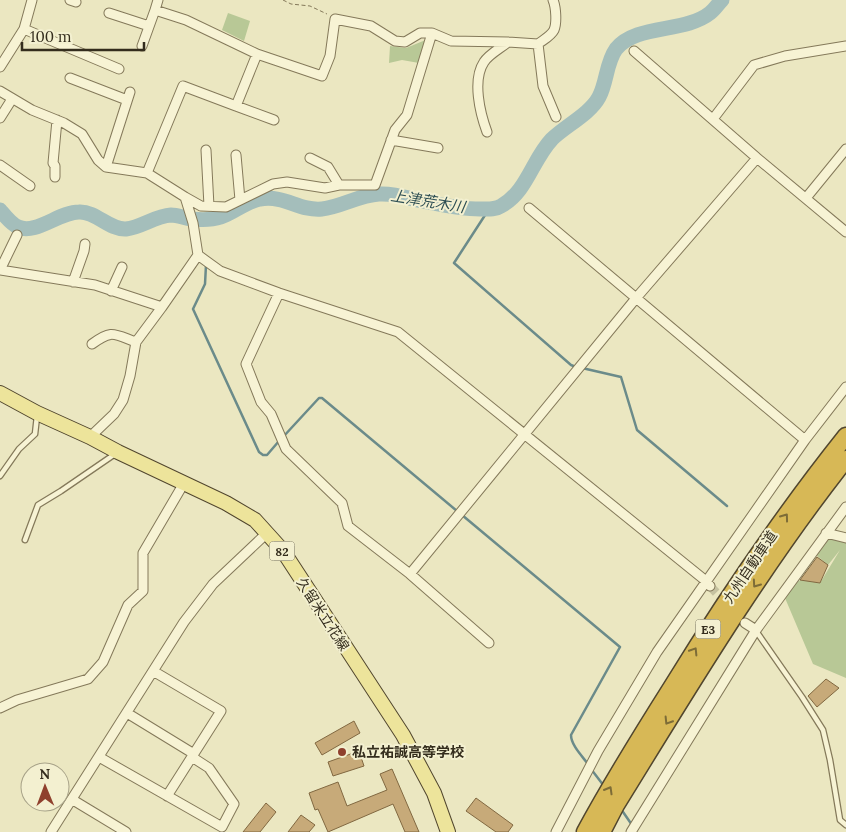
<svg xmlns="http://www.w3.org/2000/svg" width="846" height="832" font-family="Lora,'Noto Sans JP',serif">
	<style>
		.green { fill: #b8c896 }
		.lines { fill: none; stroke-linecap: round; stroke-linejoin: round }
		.stream { stroke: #6b8b8a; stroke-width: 2.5 }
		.river { stroke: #a4bebb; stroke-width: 15 }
		.building { fill: #c7aa79; stroke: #816841 }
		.minor-tunnel { stroke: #c6c2a0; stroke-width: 9; stroke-dasharray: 9 4.5; stroke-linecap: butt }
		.service-casing { stroke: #84795a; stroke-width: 7 }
		.minor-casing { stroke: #84795a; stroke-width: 11 }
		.primary-casing { stroke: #51462e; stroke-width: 16 }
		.motorway-casing { stroke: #51462e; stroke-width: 19 }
		.path { stroke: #84795a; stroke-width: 1; stroke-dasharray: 4 2.5; stroke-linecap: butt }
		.service { stroke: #f7f3d4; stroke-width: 4.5 }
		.minor { stroke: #f7f3d4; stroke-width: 9 }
		.primary { stroke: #ede49b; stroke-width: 14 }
		.motorway { stroke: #d7b856; stroke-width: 16 }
		.oneway { stroke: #7d6c37 }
		.poi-dot { fill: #8f402d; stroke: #f3f0d0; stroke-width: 2 }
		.labels { text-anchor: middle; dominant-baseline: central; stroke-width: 4; stroke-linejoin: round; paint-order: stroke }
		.shield { fill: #f3f0d0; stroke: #6d6853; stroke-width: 1 }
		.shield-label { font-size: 12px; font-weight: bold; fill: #342d1d }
		.street-label { font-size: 14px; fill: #342d1d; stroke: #f3f0d0 }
		.poi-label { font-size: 14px; font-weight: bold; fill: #342d1d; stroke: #f3f0d0; text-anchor: start }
		.water-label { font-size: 15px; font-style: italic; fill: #2d4e53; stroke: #f3f0d0 }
	</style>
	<rect width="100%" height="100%" fill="#ebe7c1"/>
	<path class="green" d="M228,13L250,21L244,41L222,30Z
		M428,39L419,63L402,60L389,63L390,46L406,48Z
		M826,533L846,538V678L813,664L785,598C793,575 800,580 820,583L840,550L828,565L816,555Z"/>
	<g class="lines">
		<path class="stream" d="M489,209L454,263L571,365L576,367
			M206,265L205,284L193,309L259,452L263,455H267L279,441
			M582,368L621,377L637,430L727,506
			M283,437L319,398H322L457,511
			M462,515L620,647L571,735C571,745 582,756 588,764
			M591,769L604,786
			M621,809L632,825"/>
		<path class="river" d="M0,210C5,216 11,224 18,227C36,235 59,212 79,212C96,211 109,230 126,229C142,227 155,216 171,215C178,215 184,218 192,219C201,220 212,220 221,217C235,212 245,202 260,199C286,195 298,211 322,209C341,207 359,195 379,194C392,193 405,197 417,200C438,204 458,209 480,209C487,209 495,210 501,206C527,192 532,160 552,139C565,126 590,114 599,97C607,82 606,63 616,49C636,24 685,33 710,13C715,9 718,4 722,0"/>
	</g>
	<path class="building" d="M817,557L828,565L820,583L800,580Z
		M826,679L839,688L817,707L808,696Z
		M354,721L360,733L322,755L315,743Z
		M359,751L364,766L333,776L328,762Z
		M392,769L419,832H405L393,804L328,832L318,809L315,810L309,793L338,782L347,806L387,790L380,774Z
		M476,798L513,825L508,832H496L466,811Z
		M266,803L276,812L260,832H243Z
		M301,815L315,825L309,832H288Z"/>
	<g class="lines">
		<path class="minor-tunnel" d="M710,586L728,605"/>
		<defs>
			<path id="service" d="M0,476L19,449L35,434L37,416
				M25,540L38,505L61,491L115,454
				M756,631L802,697L823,730L830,760L840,820L846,825"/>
			<path id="minor" d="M70,0L76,2
				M158,0L155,10L186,20L257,54L322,76L330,56L335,19L371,26L395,41L405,42L420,33H432L451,41L508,42L538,44C543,40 551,36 554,30C557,23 556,7 553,0
				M109,13L149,26
				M24,29L119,69
				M538,44L543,86L556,117
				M142,46L155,10
				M634,51L757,158L846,232
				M0,67L24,29L32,0
				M70,78L127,100
				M0,91L32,110L64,123L82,134L98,160L106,167L147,173L185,197L193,223L198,255L162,307L136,342L130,376L123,400L114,414L90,437
				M236,106L274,120
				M0,118L12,99
				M713,119L754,65L785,56L846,46
				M487,132C480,113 472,80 484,62C489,54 501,48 508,42
				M391,140L438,148
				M206,150L209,206
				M236,155L240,200
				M310,158L328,167L339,185H375L395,130L407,115L432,33
				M0,165L30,186
				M106,167L130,92
				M147,173L183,86L236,106L257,54
				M55,177V166L53,163L57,120
				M185,197L201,206L226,207L273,184L287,182L325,188L339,185
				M806,198L846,149
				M529,208L805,440
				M198,255L220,271L279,293L398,332L706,581L710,586
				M0,270L95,285L162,307
				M0,270L17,235
				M73,282L84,251L85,244
				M111,291L122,267
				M279,293L246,364L261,402L271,414L286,449L342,503L348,526L410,574L489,643
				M92,344C112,329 114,334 136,342
				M826,533L846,538
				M410,574L637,297L757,158
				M745,623L756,630
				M153,671L221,711L167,796
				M0,708L17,700L88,679L103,662L128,605L143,591V553L184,483
				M127,713L194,754
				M99,757L222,827L234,804L209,768L192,757
				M73,800L126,832
				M51,832L184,622L213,584L267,533
				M556,832L598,751L657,652L805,440L846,387
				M631,832L756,630L846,507"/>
			<path id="primary" d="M0,393L37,413L90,437L118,452L226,503L255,520L283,551L403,735L434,793L448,832"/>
			<path id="motorway" d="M585,832C612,782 642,734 673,685C726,599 783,515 846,436
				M602,832L616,805C689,687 760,568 846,459"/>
		</defs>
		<use href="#service" class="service-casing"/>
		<use href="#minor" class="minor-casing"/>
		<use href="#primary" class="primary-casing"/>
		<use href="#motorway" class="motorway-casing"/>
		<path class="path" d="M283,0L291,4L310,6L327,14"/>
		<use href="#service" class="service"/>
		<use href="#minor" class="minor"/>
		<use href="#primary" class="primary"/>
		<use href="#motorway" class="motorway"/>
	</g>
	<defs><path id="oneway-chevron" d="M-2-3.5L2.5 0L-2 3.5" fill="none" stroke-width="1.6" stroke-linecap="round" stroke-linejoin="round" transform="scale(1.25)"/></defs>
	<g class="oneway">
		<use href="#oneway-chevron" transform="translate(785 517) rotate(-54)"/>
		<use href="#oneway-chevron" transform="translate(756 584) rotate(125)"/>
		<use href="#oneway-chevron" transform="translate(694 651) rotate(-58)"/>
		<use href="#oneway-chevron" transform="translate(668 721) rotate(122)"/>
		<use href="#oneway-chevron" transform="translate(609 790) rotate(-60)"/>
	</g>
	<circle class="poi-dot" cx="342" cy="752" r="5"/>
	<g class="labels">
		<g class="shield">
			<rect x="269.5" y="541.5" width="25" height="19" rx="4"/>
			<rect x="695.5" y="619.5" width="25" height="19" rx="4"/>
		</g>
		<g class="shield-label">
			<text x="282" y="551">82</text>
			<text x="708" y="629">E3</text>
		</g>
		<g class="street-label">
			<text transform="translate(750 567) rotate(-56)">九州自動車道</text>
			<text transform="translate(323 614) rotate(57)">久留米立花線</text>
		</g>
		<g class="poi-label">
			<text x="352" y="752">私立祐誠高等学校</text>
		</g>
		<g class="water-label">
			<text transform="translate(428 201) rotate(9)">上津荒木川</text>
		</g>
	</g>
	<g transform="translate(45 787) rotate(359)"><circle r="24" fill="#f3f0d0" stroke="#a7a288"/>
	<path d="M0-4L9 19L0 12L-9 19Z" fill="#8f402d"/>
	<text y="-8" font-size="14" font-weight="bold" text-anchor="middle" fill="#342d1d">N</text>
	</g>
	<path d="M22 42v8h122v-8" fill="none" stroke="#342d1d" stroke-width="2.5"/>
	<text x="30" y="42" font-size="15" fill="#342d1d" stroke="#f3f0d0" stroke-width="4" paint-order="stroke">100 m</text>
</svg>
